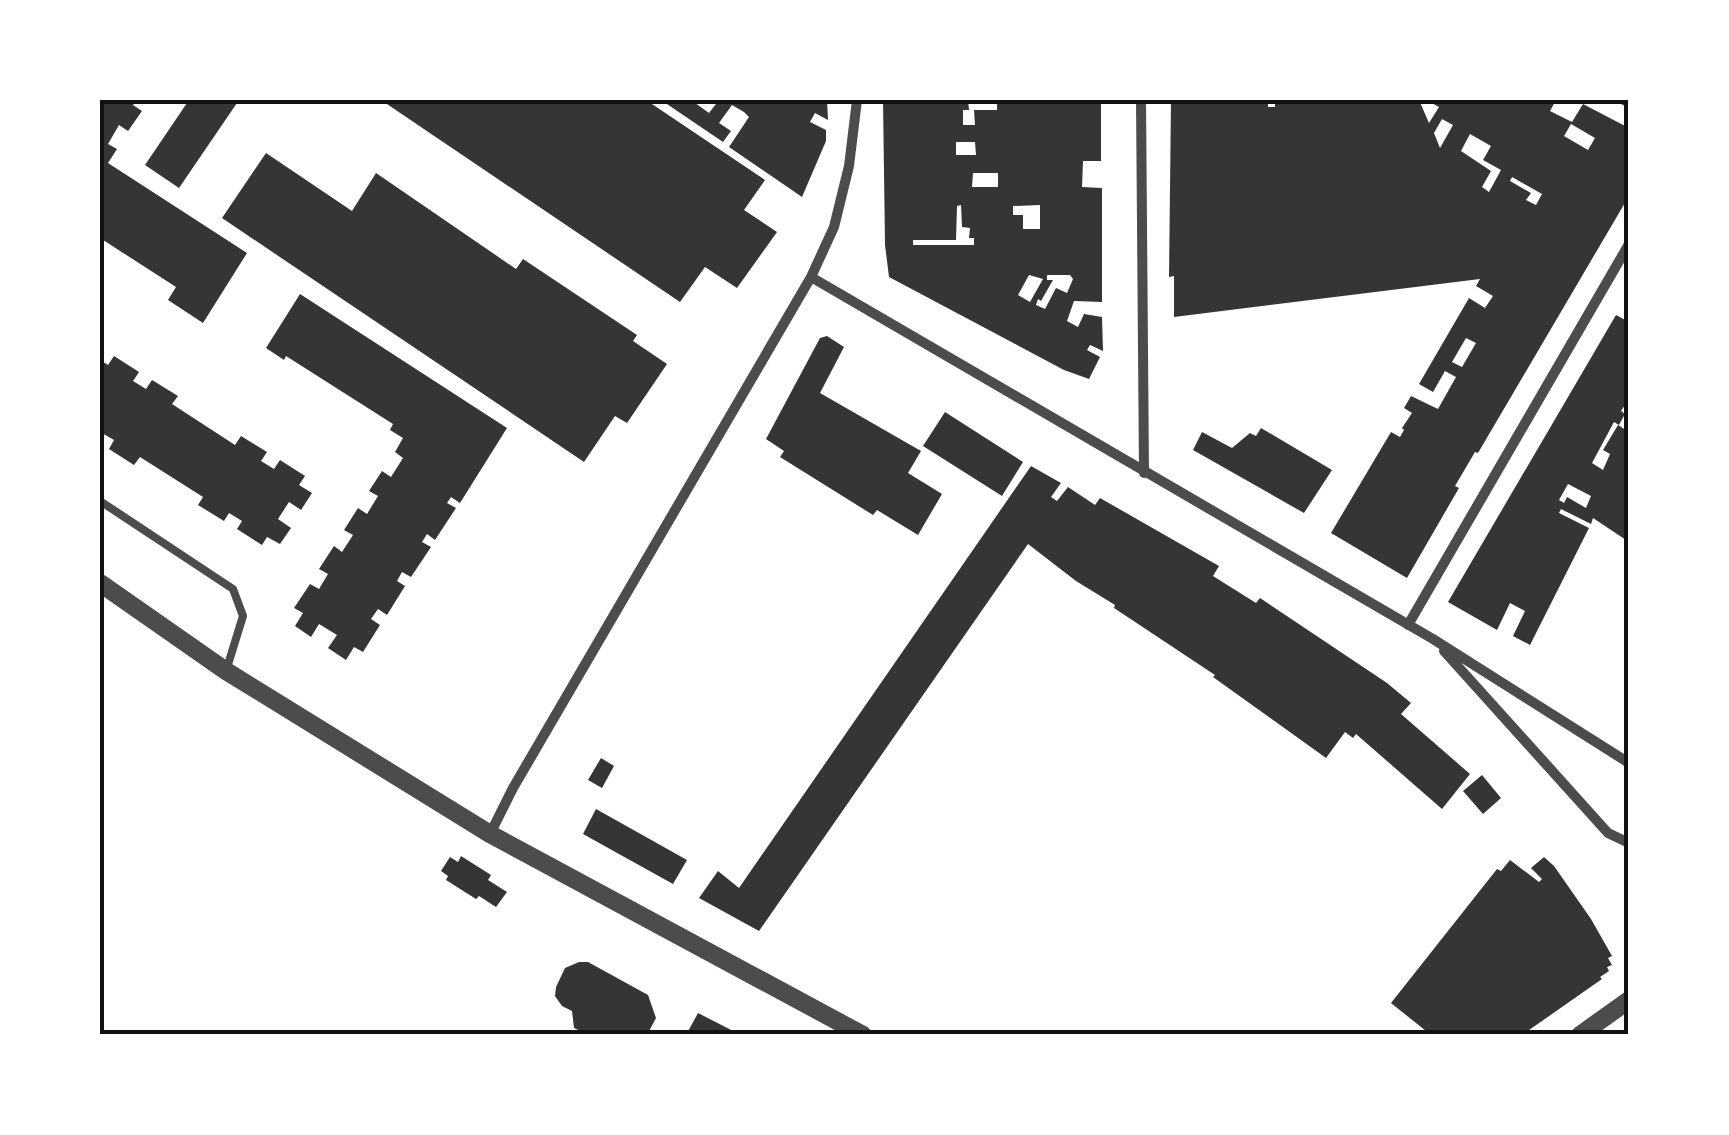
<svg xmlns="http://www.w3.org/2000/svg" width="1729" height="1135" font-family="'Fira Sans',sans-serif">
	<style>
		.building { fill: #353535; fill-rule: evenodd }
		.lines { fill: none; stroke-linecap: round; stroke-linejoin: round }
		.service { stroke: #4c4c4c; stroke-width: 8 }
		.minor { stroke: #4c4c4c; stroke-width: 10 }
		.tertiary { stroke: #4c4c4c; stroke-width: 18 }
		.neatline { fill: none; stroke: #111; stroke-width: 4 }
	</style>
	<rect width="100%" height="100%" fill="#fff"/>
	<path class="building" d="M100,100H136L133,105L142,111L128,131L119,125L108,144L117,149L108,163L247,253L203,323L168,300L176,287L100,238Z
		M189,100H239L179,188L145,165Z
		M381,100H646L765,180L744,210L777,232L737,288L705,267L680,302Z
		M661,100H691L709,113L719,100H827L828,120L815,113L810,122L826,130V141L802,197L729,147L749,117L744,112L732,105L719,123L731,131L723,142Z
		M883,100H968L969,110H963V125H975L974,110H997V100H1101V161H1083L1082,187L1102,188V302L1074,301L1067,321L1078,327L1084,314L1102,317L1103,351L1090,345L1087,350L1100,357L1089,379L1064,370L889,277L885,245ZM956,142H975L976,155H956ZM973,173H998V187H972ZM961,205L962,227L970,228L969,238H974V245H913V240H956L957,206ZM1040,205V229H1023V215H1013V206ZM1029,275L1043,279L1030,302L1018,295ZM1047,275H1070L1073,279L1067,293L1056,288L1045,309L1036,305L1038,299L1041,301L1053,280H1047Z
		M1171,100H1268V107H1275V100H1419L1429,123L1439,107L1426,100H1556L1550,111L1572,122L1583,104L1629,128V196L1478,453L1475,452L1455,486L1459,488L1407,578L1331,533L1391,432L1400,437L1404,430L1402,428L1412,413L1404,408L1411,396L1438,409L1456,377L1445,371L1433,392L1419,384L1469,298L1485,308L1493,296L1476,286L1480,279L1174,317V276L1169,277ZM1442,119L1453,125L1440,148L1434,133ZM1571,124L1595,138L1588,150L1564,136ZM1470,134L1491,146L1483,160L1501,170L1489,192L1482,187L1491,171L1461,151ZM1512,177L1542,194L1536,205L1526,200L1531,193L1510,181ZM1466,338L1476,343L1462,367L1452,362Z
		M266,153L352,211L376,173L516,269L523,259L637,335L633,341L667,364L627,423L615,416L584,462L222,218Z
		M300,294L507,428L460,503L451,497L447,503L456,508L435,540L427,534L422,542L431,547L411,577L402,572L397,581L405,586L387,615L378,609L371,619L380,625L363,652L354,647L346,660L328,648L337,635L319,624L311,637L295,626L303,613L294,608L310,584L319,589L328,574L319,569L334,546L342,552L353,535L344,530L358,508L367,514L378,496L369,491L382,471L391,477L403,458L395,452L403,438L390,430L393,424L286,356L284,360L266,348Z
		M1616,315L1629,322V380L1624,388L1629,391V399L1621,411L1625,414L1619,425L1614,422L1592,463L1603,470L1610,454L1603,450L1618,425L1629,432V542L1593,518L1591,524L1561,509L1559,513L1589,528L1530,645L1513,636L1525,611L1510,603L1497,630L1448,602ZM1568,484L1591,496L1586,508L1567,497L1564,503L1559,500Z
		M827,336L844,347L820,393L921,451L908,473L942,494L918,535L877,510L873,515L780,457L784,451L766,439L820,338Z
		M114,356L139,372L133,381L146,389L152,380L178,396L172,404L235,445L241,436L267,452L261,461L274,469L280,460L305,476L299,485L312,493L301,510L289,502L278,519L291,528L280,544L267,537L262,545L237,529L242,521L229,513L224,521L198,505L203,497L140,457L134,465L109,449L114,440L100,432V360L108,365Z
		M945,412L1023,462L1002,496L923,446Z
		M1261,428L1332,470L1304,513L1193,450L1202,432L1232,448L1250,433L1256,436Z
		M1031,466L1061,483L1051,497L1057,501L1068,487L1095,505L1100,498L1219,566L1213,576L1256,603L1260,598L1387,683L1411,703L1401,714L1470,774L1442,809L1356,734L1353,738L1345,732L1326,758L1213,677L1215,675L1114,608L1115,605L1076,581L1028,544L759,931L699,898L718,871L739,888Z
		M601,758L614,766L602,788L588,780Z
		M1482,775L1501,798L1483,814L1463,791Z
		M596,809L687,860L673,884L583,834Z
		M461,856L491,875L488,880L507,892L496,907L479,896L476,899L446,880L448,876L441,871L450,857L458,862Z
		M1544,857L1554,866L1591,919L1612,956L1608,958L1612,965L1607,967L1609,971L1600,977L1602,979L1522,1035H1431L1391,1003L1497,869L1501,871L1510,860L1539,882L1542,879L1531,868Z
		M579,962H588L648,995L656,1018L647,1035H589L574,1028L572,1011L562,1006L555,996L556,987L565,968Z
		M698,1013L741,1035H686Z"/>
	<g class="lines">
		<path class="service" d="M100,501L233,589L243,616L226,671"/>
		<path class="minor" d="M1141,100L1144,473
			M1624,100L1629,103
			M811,277L1433,639L1629,763
			M1408,625L1629,244
			M1444,651L1608,833L1629,843
			M490,834L513,788L811,277L834,227L849,166L857,100"/>
		<path class="tertiary" d="M100,583L226,671L490,834L863,1035
			M1580,1035L1629,1000"/>
	</g>
	<rect width="1729" height="1135" fill="none" stroke="#ffffff" stroke-width="205"/>
	<rect x="102" y="102" width="1524" height="930" class="neatline"/>
</svg>
